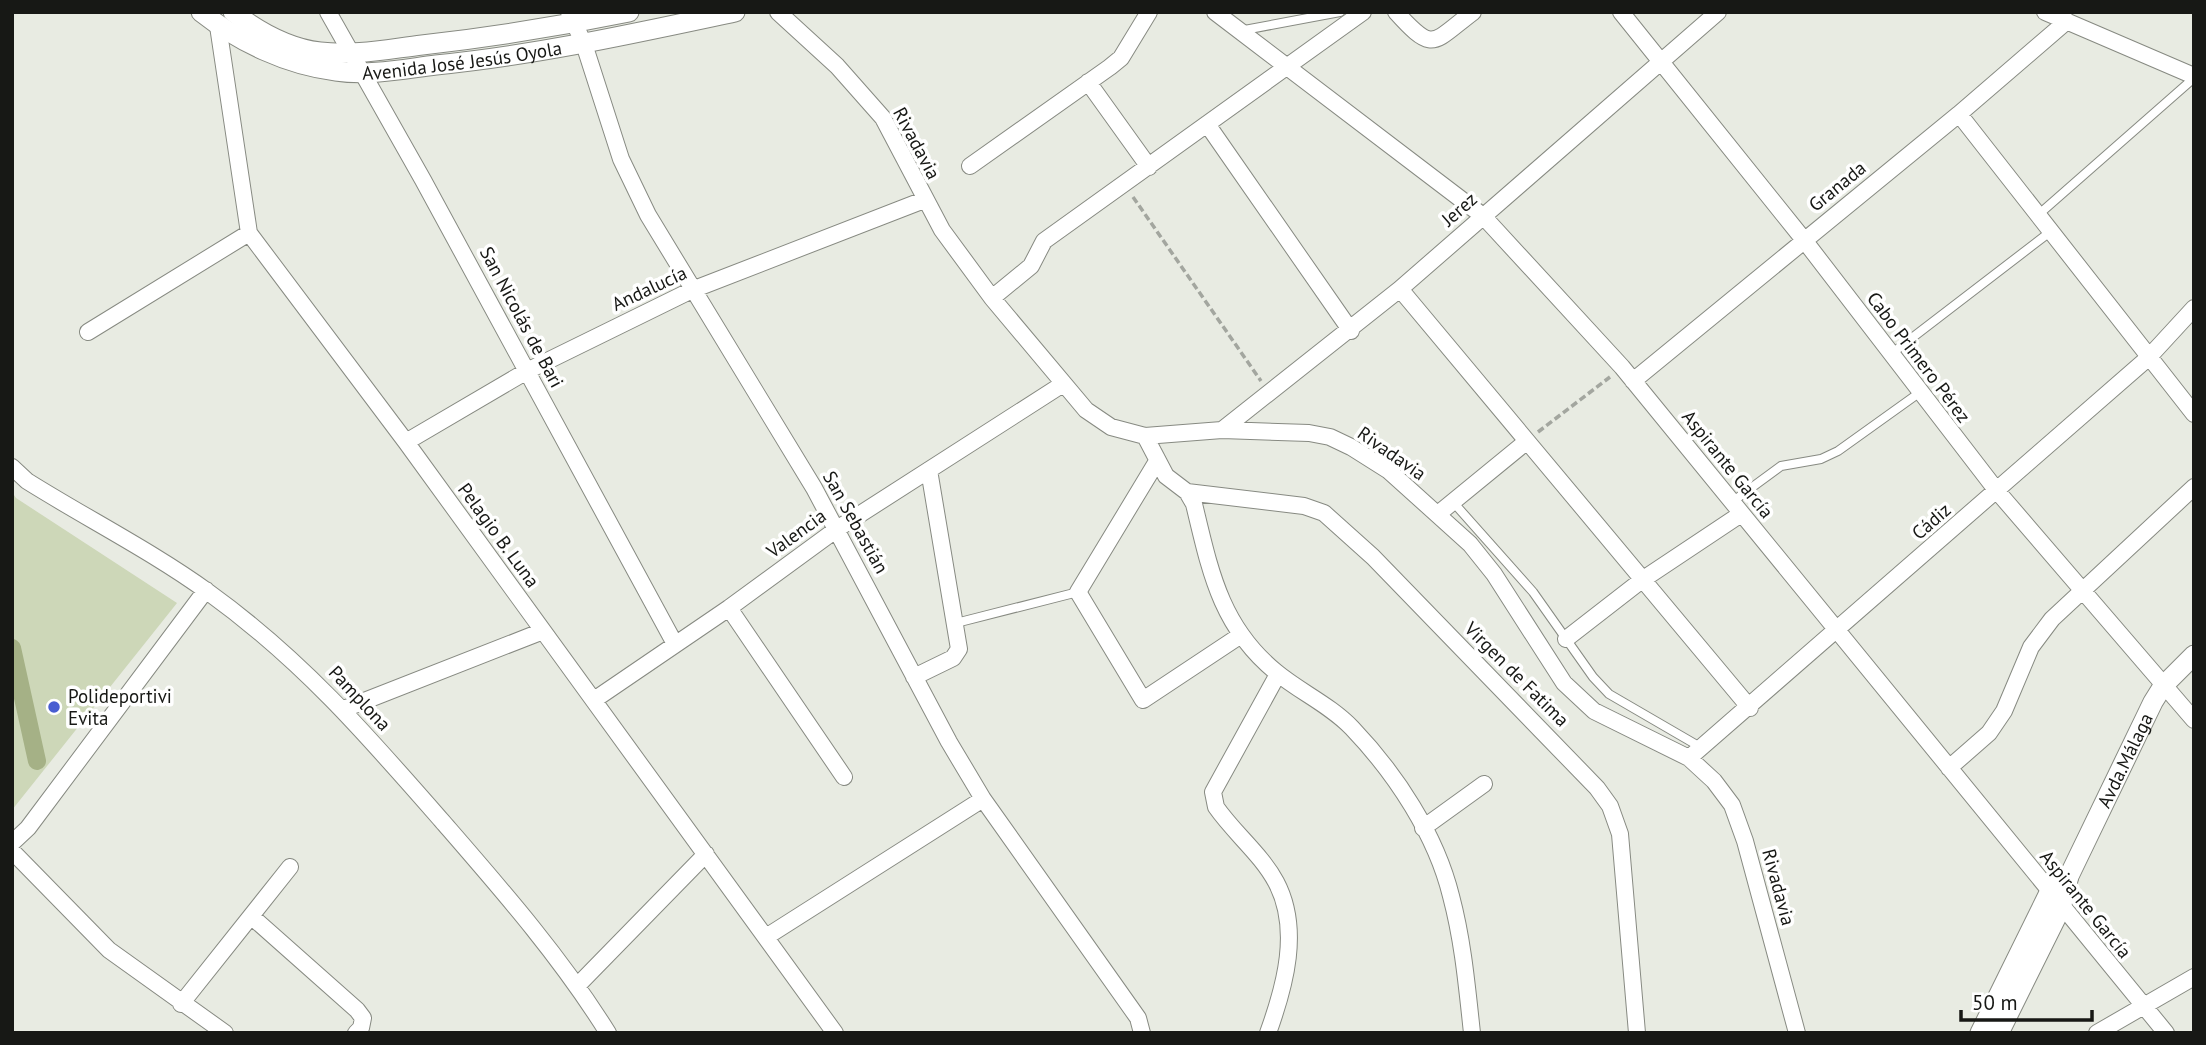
<svg xmlns="http://www.w3.org/2000/svg" width="2206" height="1045" font-family="'PT Sans',sans-serif">
	<style>
		.green { fill: #cdd7b8 }
		.lines { fill: none; stroke-linecap: round; stroke-linejoin: round }
		.canal { stroke: #a5b186; stroke-width: 18 }
		.service-casing { stroke: #878a82; stroke-width: 10 }
		.minor-casing { stroke: #878a82; stroke-width: 18 }
		.tertiary-casing { stroke: #878a82; stroke-width: 21 }
		.path { stroke: #a3a69f; stroke-width: 3.5; stroke-dasharray: 7 3.5; stroke-linecap: butt }
		.service { stroke: #fff; stroke-width: 8 }
		.minor { stroke: #fff; stroke-width: 16 }
		.tertiary { stroke: #fff; stroke-width: 19 }
		.poi-dot { fill: #485dd1; stroke: #fff; stroke-width: 2.5 }
		.labels { text-anchor: middle; dominant-baseline: central; stroke-width: 7; stroke-linejoin: round; paint-order: stroke }
		.street-label { font-size: 19px; fill: #171815; stroke: #fff }
		.poi-label { font-size: 19px; fill: #171815; stroke: #fff; text-anchor: start }
	</style>
	<rect width="100%" height="100%" fill="#e8ebe2"/>
	<path class="green" d="M12,492L16,498L177,603L12,810Z"/>
	<g class="lines">
		<path class="canal" d="M12,648L37,761"/>
		<defs>
			<path id="service" d="M1239,31L1340,12
				M2038,215L2194,78
				M1891,354L2050,232
				M1453,502L1533,592L1593,677L1609,694L1702,748
				M1732,502L1781,466L1821,459L1838,451L1919,393
				M956,623L1078,592"/>
			<path id="minor" d="M328,12L423,180L675,644
				M569,12L584,44L621,159L648,215L814,488L949,742L983,799L1138,1018L1142,1033
				M778,12L837,66L883,118L942,230L992,298L1086,410L1111,427L1145,436L1222,430L1309,433L1330,437L1351,447L1389,471L1470,544L1494,574L1564,683L1594,711L1689,758L1714,781L1732,805L1745,841L1797,1033
				M1215,12L1483,216L1622,367L2166,1033
				M1396,12C1434,54 1432,43 1473,12
				M1621,12L1804,240L1997,491L2194,720
				M2045,12L2194,76
				M218,26L249,233L406,442L835,1033
				M1088,82L1149,167
				M1959,114L2194,414
				M1207,124L1351,331
				M970,166L1110,67L1121,58L1149,12
				M1400,289L1750,708
				M992,298L1031,266L1044,241L1363,12
				M88,332L249,233
				M1633,381L1959,114L2067,21
				M1222,430L1400,289L1718,12
				M1145,436L1166,476L1187,492L1194,504C1210,570 1220,626 1276,672C1300,692 1330,705 1352,728C1396,774 1436,835 1451,896C1463,941 1467,987 1472,1033
				M406,442L527,371L692,290L924,200
				M1156,463L1078,592L1143,700L1241,635
				M12,467L27,481C86,518 153,552 208,592C301,659 367,735 442,821C501,889 560,956 608,1033
				M1187,492L1304,506L1324,513L1373,557L1597,788L1610,806L1620,834L1637,1033
				M1438,514L1526,442
				M729,608L844,777
				M1566,639L1642,580L1741,514
				M914,677L953,658L959,649L929,470
				M594,700L729,608L837,529L1063,384
				M344,709L543,631
				M1689,758L2148,358L2194,308
				M1949,768L1989,733L2004,711L2031,647L2052,619L2194,487
				M1423,828L1484,784
				M12,843L28,828L206,590
				M12,851L109,950L225,1033
				M251,916L357,1010L363,1018L361,1028L356,1033
				M766,937L983,799
				M578,985L706,854
				M181,1004L290,867
				M1268,1033C1285,986 1301,929 1276,882C1261,854 1234,833 1216,807L1213,792L1278,674
				M2097,1033L2194,977"/>
			<g id="tertiary">
				<path id="s1" d="M201,12C239,42 287,65 336,71C369,76 403,69 436,65C537,55 636,33 735,12"/>
				<path d="M233,12C259,32 287,48 320,52C354,56 388,49 422,45C492,37 561,26 629,12"/>
				<path d="M1980,1033L2049,893L2069,876"/>
				<path id="s2" d="M1999,1033L2061,908L2069,876L2153,702L2163,686L2194,655"/>
			</g>
		</defs>
		<use href="#service" class="service-casing"/>
		<use href="#minor" class="minor-casing"/>
		<use href="#tertiary" class="tertiary-casing"/>
		<path class="path" d="M1133,197L1261,381
			M1538,432L1610,377"/>
		<use href="#service" class="service"/>
		<use href="#minor" class="minor"/>
		<use href="#tertiary" class="tertiary"/>
	</g>
	<circle class="poi-dot" cx="54" cy="707" r="7"/>
	<g class="labels">
		<g class="street-label">
			<text stroke="none"><textPath href="#s1" startOffset="276">Avenida José Jesús Oyola</textPath></text>
			<text transform="translate(917 143) rotate(62)">Rivadavia</text>
			<text transform="translate(1837 186) rotate(-39)">Granada</text>
			<text transform="translate(1459 209) rotate(-41)">Jerez</text>
			<text transform="translate(649 288) rotate(-25)">Andalucía</text>
			<text transform="translate(522 317) rotate(62)">San Nicolás de Bari</text>
			<text transform="translate(1919 357) rotate(53)">Cabo Primero Pérez</text>
			<text transform="translate(1392 453) rotate(35)">Rivadavia</text>
			<text transform="translate(1728 464) rotate(51)">Aspirante García</text>
			<text transform="translate(1931 521) rotate(-41)">Cádiz</text>
			<text transform="translate(856 522) rotate(61)">San Sebastián</text>
			<text transform="translate(796 533) rotate(-36)">Valencia</text>
			<text transform="translate(499 535) rotate(54)">Pelagio B. Luna</text>
			<text transform="translate(1517 674) rotate(45)">Virgen de Fatima</text>
			<text transform="translate(360 698) rotate(47)">Pamplona</text>
			<text stroke="none"><textPath href="#s2" startOffset="301">Avda.Málaga</textPath></text>
			<text transform="translate(1779 887) rotate(75)">Rivadavia</text>
			<text transform="translate(2086 904) rotate(51)">Aspirante García</text>
		</g>
		<g class="poi-label">
			<text x="68" y="696">Polideportivi<tspan x="68" dy="22">Evita</tspan></text>
		</g>
	</g>
	<rect width="2206" height="1045" fill="none" stroke="#171815" stroke-width="28"/>
	<path d="M1961 1010v10h131v-10" fill="none" stroke="#171815" stroke-width="3.5"/>
	<text x="1972" y="1010" font-size="21" fill="#171815" stroke="#ffffff" stroke-width="5" paint-order="stroke">50 m</text>
</svg>
